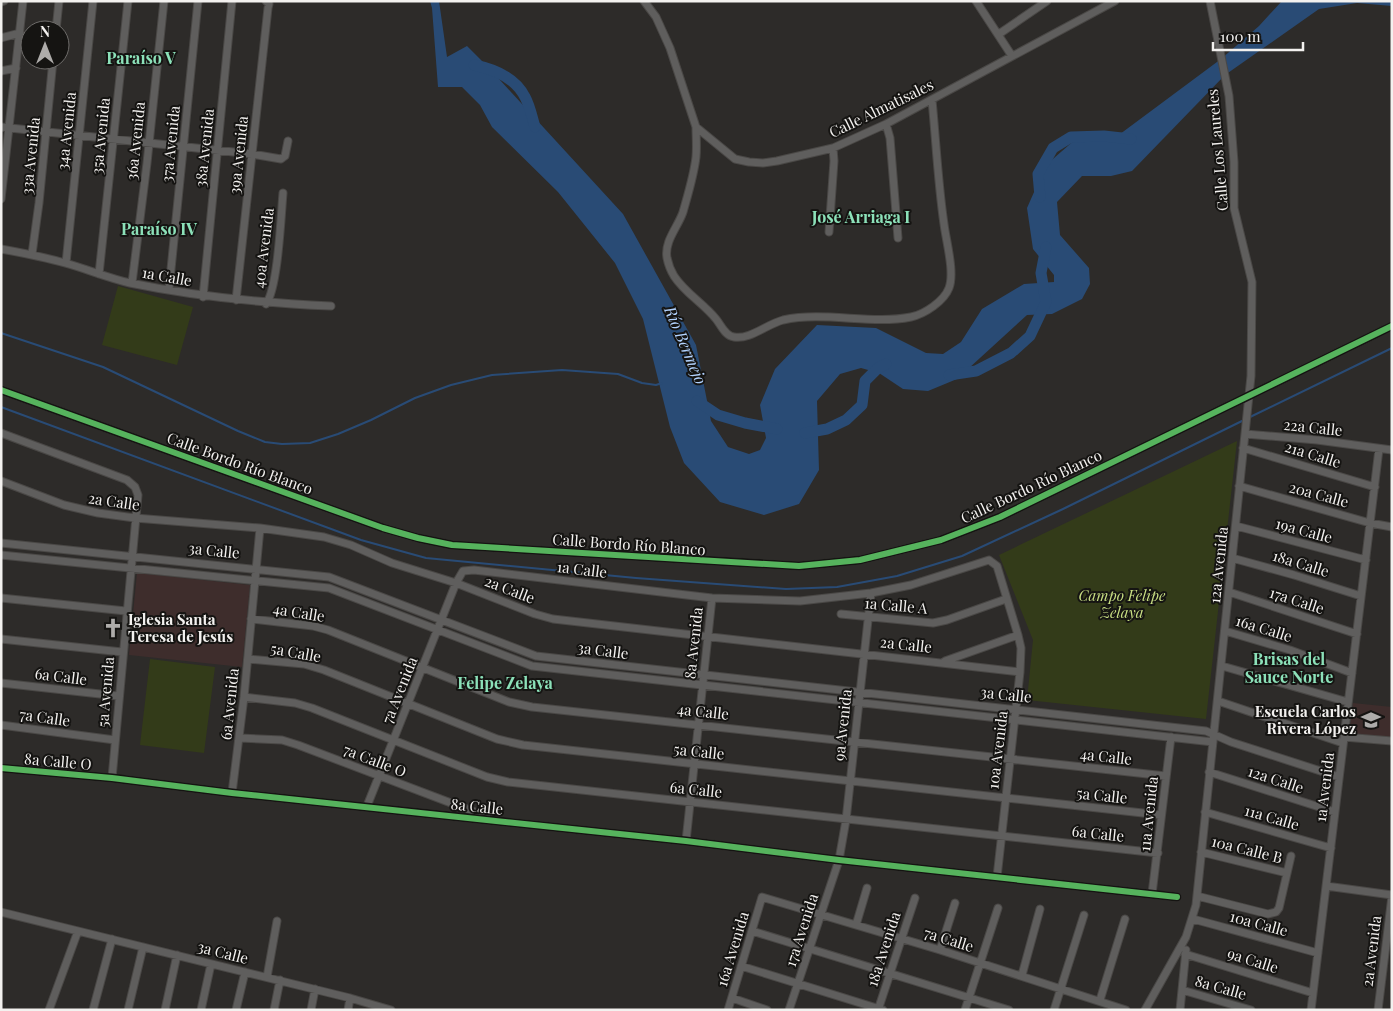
<svg xmlns="http://www.w3.org/2000/svg" width="1393" height="1011" font-family="'Playfair Display',serif">
	<style>
		.education { fill: #3e2d2c }
		.green { fill: #333b19 }
		.water { fill: #294b75 }
		.lines { fill: none; stroke-linecap: round; stroke-linejoin: round }
		.stream { stroke: #294b75; stroke-width: 2 }
		.river { stroke: #294b75; stroke-width: 11 }
		.minor-casing { stroke: #4a4846; stroke-width: 9 }
		.minor { stroke: #5f5e5d; stroke-width: 7 }
		.cycleway-casing { stroke: #151412; stroke-width: 9 }
		.cycleway { stroke: #56b35d; stroke-width: 6 }
		.labels { text-anchor: middle; dominant-baseline: central; stroke-width: 4; stroke-linejoin: round; paint-order: stroke }
		.street-label { font-size: 15px; fill: #f3f1ef; stroke: #151412 }
		.park-label { font-size: 15px; font-style: italic; fill: #c8de83; stroke: #151412 }
		.poi-label { font-size: 15px; font-weight: bold; fill: #f3f1ef; stroke: #151412; text-anchor: start }
		.neighbourhood-label { font-size: 16px; font-weight: bold; fill: #8ce1b9; stroke: #151412 }
		.water-label { font-size: 16px; font-style: italic; fill: #b2d3ff; stroke: #151412 }
	</style>
	<rect width="100%" height="100%" fill="#2d2b29"/>
	<path class="education" d="M137,573L250,585L242,667L129,655Z
		M1353,703L1392,707V738L1349,734Z"/>
	<path class="green" d="M118,286L193,307L177,365L102,345Z
		M1237,441L1206,719L1027,700L1033,640L999,555Z
		M150,659L215,667L204,753L140,745Z"/>
	<path class="water" d="M430,1H439L447,57L467,46L489,68L623,214L696,345L711,421L728,447L749,454L760,450L766,438L760,405L775,369L817,325L876,328L926,353L943,354L961,342L982,309L1024,284L1054,282V275L1033,249L1027,208L1046,165L1077,138L1112,140L1221,59L1259,26L1282,1H1392V6L1357,3L1319,9L1225,75L1132,171L1111,176H1082L1057,202L1060,235L1089,268L1090,284L1082,299L1052,314L1027,315L957,379L928,391L903,389L879,373L861,368L840,374L817,401L819,470L799,504L764,515L720,502L684,463L670,427L643,319L615,263L558,192L492,127L480,105L462,87H438L432,8Z"/>
	<g class="lines">
		<path class="stream" d="M1,333L103,367L238,431L265,442L282,444L310,443L338,434L371,420L415,398L451,385L492,375L562,370L618,374L642,383L656,385L662,383
			M1,407L361,540L426,558L636,578L786,589L837,587L897,576L962,556L1063,509L1244,420
			M1248,418L1392,348"/>
		<path class="river" d="M474,65C494,69 515,77 525,97C530,106 532,117 535,127
			M1040,197L1038,174L1053,148L1071,137L1104,136L1131,139
			M949,375L976,371L1011,353L1030,336L1046,302L1041,273L1046,247
			M697,401L718,415L745,423L777,429
			M805,433L827,429L846,420L862,405L865,381L878,368L886,364"/>
		<defs>
			<path id="minor" d="M644,1L656,17L670,48L696,127L735,159L749,162L763,163L777,161L833,148L886,124L1115,1
				M976,1L1012,56
				M1,2L4,1
				M56,30L59,1
				M999,34L1047,1
				M1,38L20,33
				M1,71L16,68
				M886,124L890,138L898,238
				M1,127L252,154L281,159L285,156L288,141
				M696,127C696,137 697,147 696,157C694,175 688,194 683,212C678,227 664,241 667,258C668,263 671,271 674,276C685,293 703,303 716,319C721,325 725,336 734,337C750,340 767,324 783,320C825,311 871,325 911,317C925,314 944,301 949,288C955,272 946,241 944,224C938,183 936,141 932,100
				M1,199L23,1
				M829,232L834,161L833,148
				M1,249C23,253 44,257 65,263C87,269 108,278 130,283C198,297 262,303 331,306
				M32,254L39,203L53,60
				M66,263L93,1
				M99,274L128,1
				M132,283L147,163L164,1
				M169,289L198,1
				M203,297L232,1
				M236,300L268,8L269,4L266,1
				M266,304C278,288 281,216 283,193
				M1,390L383,528L418,538L452,545L799,566L860,560L941,540L1000,517L1392,326
				M1,433L127,480L135,487L138,495L112,778
				M1245,434L1317,440L1392,450
				M1243,448L1375,487
				M1,481L64,505L98,513L135,518L260,528L324,537L351,545L392,563L456,583L535,614L553,619L1020,672
				M1239,486L1370,523L1392,527
				M1236,526L1366,560
				M1,543L329,577L536,656L1206,731L1231,742L1339,777
				M1,555L329,588L532,666L1213,742
				M1232,558L1294,575L1361,596
				M1229,592L1357,634
				M1,598L126,611
				M841,614L933,623L947,620L1006,599
				M251,619L313,626L328,630L509,702L532,707L1166,776
				M1225,631L1290,650L1352,673
				M1,639L122,652
				M248,659L304,664L324,670L497,739L523,745L1161,815
				M945,661L1018,635
				M1222,666L1348,702
				M1,683L118,696
				M244,697L295,703L312,708L487,777L508,782L1158,853
				M1218,701L1343,743
				M1,725L115,740
				M1344,737L1392,741
				M240,738L282,740L298,745L488,817
				M1,768L112,778L232,793L686,841L839,860L1177,897
				M1209,772L1335,812
				M232,793L244,697L260,528
				M367,806L456,583L463,571L474,570L712,598L800,601L871,593L911,585L989,560L997,566L1018,635L1021,648L1020,672L997,877
				M1205,812L1331,848
				M686,841L712,598
				M1201,852L1287,873
				M1326,886L1392,895
				M1152,894L1171,737
				M1197,896L1268,914L1276,912L1279,908L1291,856
				M1,912L350,998L391,1010
				M1193,919L1318,953
				M856,925L867,888
				M752,931L1009,1010
				M940,950L955,903
				M1185,954L1313,993
				M741,966L883,1010
				M1022,975L1040,909
				M267,977L277,921
				M1182,990L1251,1010
				M732,998L767,1010
				M1100,1000L1125,919
				M49,1010L78,931
				M93,1010L112,939
				M128,1010L143,947
				M165,1010L177,955
				M201,1010L211,964
				M236,1010L245,972
				M274,1010L280,980
				M311,1010L315,989
				M348,1010L350,998
				M728,1010L762,897L940,950L1126,1010
				M789,1010L839,860L846,820L871,593
				M878,1010L915,898
				M965,1010L998,908
				M1054,1010L1084,915
				M1145,1010L1186,937L1196,905L1251,376L1252,282L1234,208V162L1229,96L1210,1
				M1180,1010L1186,950
				M1311,1010L1379,449
				M1378,1010L1392,896"/>
		</defs>
		<use href="#minor" class="minor-casing"/>
		<use href="#minor" class="minor"/>
		<defs>
			<path id="cycleway" d="M1,390L383,528L418,538L452,545L799,566L860,560L941,540L1000,517L1392,326
				M1,768L112,778L232,793L686,841L839,860L1177,897"/>
		</defs>
		<use href="#cycleway" class="cycleway-casing"/>
		<use href="#cycleway" class="cycleway"/>
	</g>
	<defs>
		<symbol id="church-bare" viewBox="-9 -9 18 18"><path d="M-1.2-6h2.4v3.5h3.3v2.4h-3.3V6h-2.4V-.1h-3.3v-2.4h3.3Z" fill="#aeacaa" stroke="#151412" stroke-width="2.5" paint-order="stroke"/></symbol>
		<symbol id="school-bare" viewBox="-9 -9 18 18"><path d="M0-5L7-2L0 1L-7-2ZM-4 1L0 2.5L4 1V4Q0 6-4 4Z" fill="#aeacaa" stroke="#151412" stroke-width="2.5" paint-order="stroke"/></symbol>
	</defs>
	<g fill-rule="evenodd">
		<use href="#church-bare" x="99" y="614" width="28" height="28"/>
		<use href="#school-bare" x="1357" y="706" width="28" height="28"/>
	</g>
	<g class="labels">
		<g class="street-label">
			<text transform="translate(881 108) rotate(-26)">Calle Almatisales</text>
			<text transform="translate(66 131) rotate(-84)">34a Avenida</text>
			<text transform="translate(100 136) rotate(-84)">35a Avenida</text>
			<text transform="translate(135 141) rotate(-84)">36a Avenida</text>
			<text transform="translate(170 144) rotate(-84)">37a Avenida</text>
			<text transform="translate(204 148) rotate(-84)">38a Avenida</text>
			<text transform="translate(1217 150) rotate(-95)">Calle Los Laureles</text>
			<text transform="translate(238 155) rotate(-84)">39a Avenida</text>
			<text transform="translate(30 156) rotate(-84)">33a Avenida</text>
			<text transform="translate(263 248) rotate(-83)">40a Avenida</text>
			<text transform="translate(167 276) rotate(10)">1a Calle</text>
			<text transform="translate(1313 427) rotate(6)">22a Calle</text>
			<text transform="translate(1313 454) rotate(17)">21a Calle</text>
			<text transform="translate(240 463) rotate(20)">Calle Bordo Río Blanco</text>
			<text transform="translate(1031 486) rotate(-25)">Calle Bordo Río Blanco</text>
			<text transform="translate(1319 494) rotate(15)">20a Calle</text>
			<text transform="translate(114 501) rotate(8)">2a Calle</text>
			<text transform="translate(1304 530) rotate(15)">19a Calle</text>
			<text transform="translate(629 544) rotate(4)">Calle Bordo Río Blanco</text>
			<text transform="translate(214 550) rotate(6)">3a Calle</text>
			<text transform="translate(1301 563) rotate(17)">18a Calle</text>
			<text transform="translate(1218 565) rotate(-84)">12a Avenida</text>
			<text transform="translate(582 569) rotate(7)">1a Calle</text>
			<text transform="translate(510 589) rotate(21)">2a Calle</text>
			<text transform="translate(1297 600) rotate(18)">17a Calle</text>
			<text transform="translate(896 605) rotate(5)">1a Calle A</text>
			<text transform="translate(299 612) rotate(9)">4a Calle</text>
			<text transform="translate(1264 628) rotate(17)">16a Calle</text>
			<text transform="translate(693 643) rotate(-84)">8a Avenida</text>
			<text transform="translate(906 644) rotate(6)">2a Calle</text>
			<text transform="translate(603 650) rotate(7)">3a Calle</text>
			<text transform="translate(296 652) rotate(10)">5a Calle</text>
			<text transform="translate(61 676) rotate(7)">6a Calle</text>
			<text transform="translate(399 690) rotate(-68)">7a Avenida</text>
			<text transform="translate(105 692) rotate(-85)">5a Avenida</text>
			<text transform="translate(1006 694) rotate(6)">3a Calle</text>
			<text transform="translate(229 704) rotate(-84)">6a Avenida</text>
			<text transform="translate(703 711) rotate(6)">4a Calle</text>
			<text transform="translate(45 717) rotate(8)">7a Calle</text>
			<text transform="translate(842 725) rotate(-84)">9a Avenida</text>
			<text transform="translate(997 750) rotate(-83)">10a Avenida</text>
			<text transform="translate(699 751) rotate(6)">5a Calle</text>
			<text transform="translate(1106 756) rotate(6)">4a Calle</text>
			<text transform="translate(375 760) rotate(21)">7a Calle O</text>
			<text transform="translate(58 761) rotate(5)">8a Calle O</text>
			<text transform="translate(1276 779) rotate(18)">12a Calle</text>
			<text transform="translate(1324 787) rotate(-83)">1a Avenida</text>
			<text transform="translate(696 789) rotate(6)">6a Calle</text>
			<text transform="translate(1102 795) rotate(6)">5a Calle</text>
			<text transform="translate(477 806) rotate(6)">8a Calle</text>
			<text transform="translate(1148 814) rotate(-84)">11a Avenida</text>
			<text transform="translate(1272 817) rotate(16)">11a Calle</text>
			<text transform="translate(1098 833) rotate(6)">6a Calle</text>
			<text transform="translate(1247 849) rotate(14)">10a Calle B</text>
			<text transform="translate(1259 923) rotate(15)">10a Calle</text>
			<text transform="translate(801 930) rotate(-72)">17a Avenida</text>
			<text transform="translate(949 939) rotate(17)">7a Calle</text>
			<text transform="translate(732 949) rotate(-73)">16a Avenida</text>
			<text transform="translate(883 949) rotate(-72)">18a Avenida</text>
			<text transform="translate(1371 951) rotate(-83)">2a Avenida</text>
			<text transform="translate(223 952) rotate(14)">3a Calle</text>
			<text transform="translate(1253 960) rotate(17)">9a Calle</text>
			<text transform="translate(1221 987) rotate(16)">8a Calle</text>
		</g>
		<g class="park-label">
			<text x="1122" y="595">Campo Felipe<tspan x="1122" dy="17">Zelaya</tspan></text>
		</g>
		<g class="poi-label">
			<text x="128" y="619">Iglesia Santa<tspan x="128" dy="17">Teresa de Jesús</tspan></text>
			<text x="1356" y="711" text-anchor="end">Escuela Carlos<tspan x="1356" dy="17">Rivera López</tspan></text>
		</g>
		<g class="neighbourhood-label">
			<text x="141" y="57">Paraíso V</text>
			<text x="861" y="216">José Arriaga I</text>
			<text x="159" y="228">Paraíso IV</text>
			<text x="1289" y="658">Brisas del<tspan x="1289" dy="18">Sauce Norte</tspan></text>
			<text x="505" y="682">Felipe Zelaya</text>
		</g>
		<g class="water-label">
			<text transform="translate(686 345) rotate(67)">Río Bermejo</text>
		</g>
	</g>
	<rect width="1393" height="1011" fill="none" stroke="#f3f1ef" stroke-width="5"/>
	<g transform="translate(45 45)"><circle r="24" fill="#151412" stroke="#6e6c6a"/>
	<path d="M0-4L9 19L0 12L-9 19Z" fill="#aeacaa"/>
	<text y="-8" font-size="14" font-weight="bold" text-anchor="middle" fill="#f3f1ef">N</text>
	</g>
	<path d="M1213 42v8h90v-8" fill="none" stroke="#f3f1ef" stroke-width="2.5"/>
	<text x="1220" y="42" font-size="15" fill="#f3f1ef" stroke="#151412" stroke-width="4" paint-order="stroke">100 m</text>
</svg>
